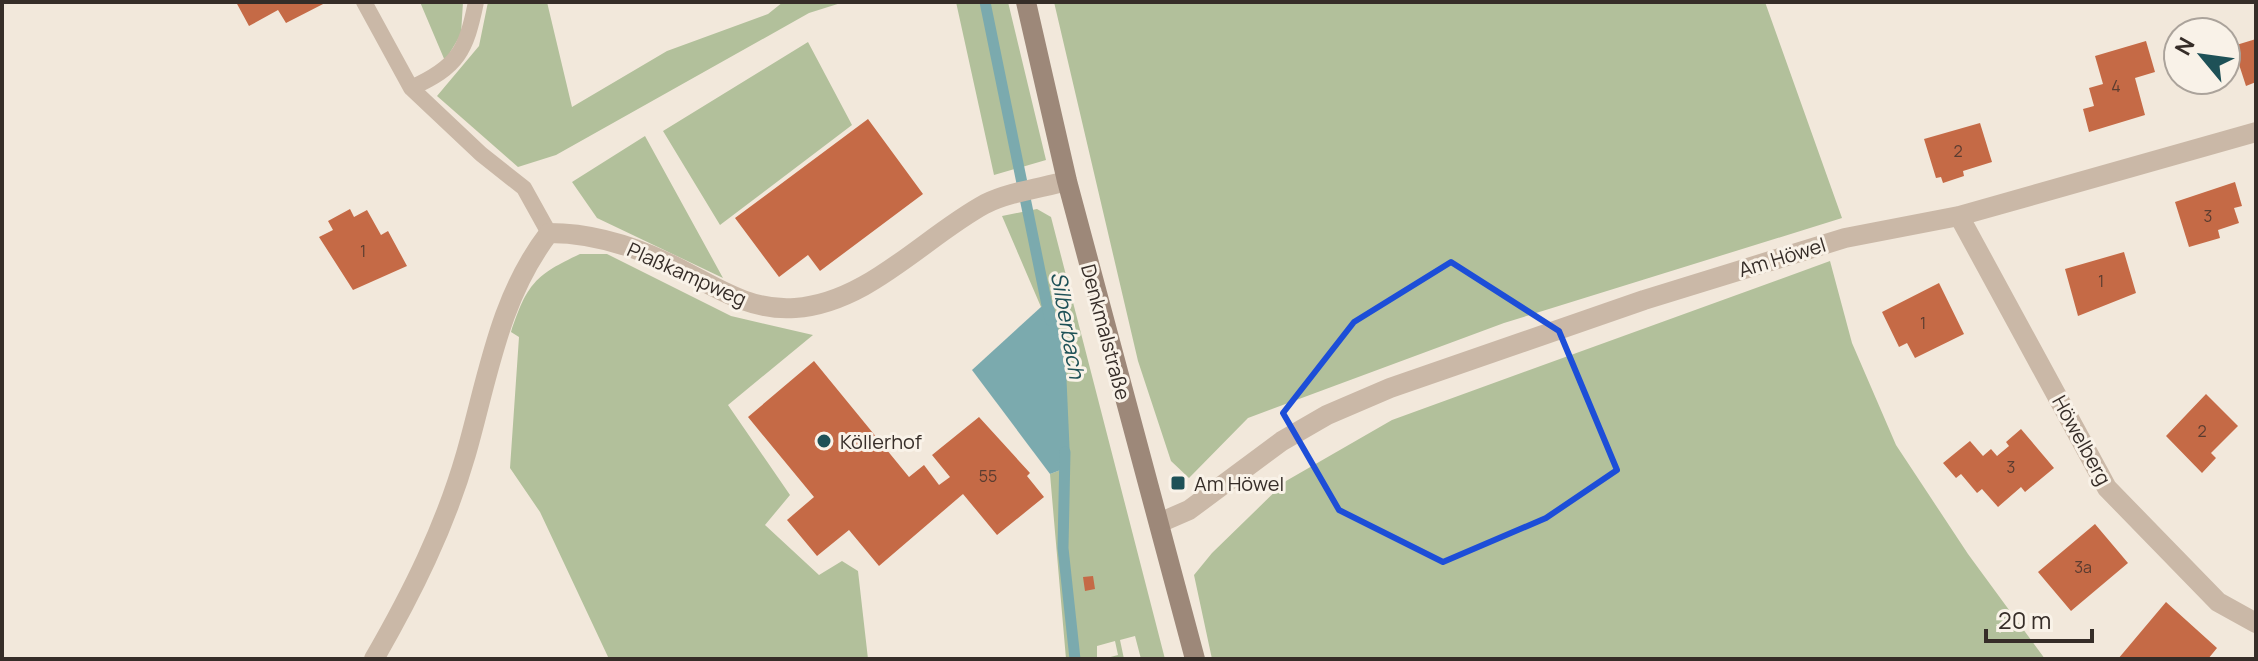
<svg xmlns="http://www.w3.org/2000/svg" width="2258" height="661" font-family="Manrope,sans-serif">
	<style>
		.green { fill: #b2c09b }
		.water { fill: #7baaae }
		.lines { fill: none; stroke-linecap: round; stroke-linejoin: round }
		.stream { stroke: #7baaae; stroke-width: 11 }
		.building { fill: #c56a46 }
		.lane { stroke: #cab8a7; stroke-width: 16 }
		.street { stroke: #cab8a7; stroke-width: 20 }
		.secondary { stroke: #9d8879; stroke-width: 20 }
		.marked { fill: none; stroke: #1d4ed8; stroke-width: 6; stroke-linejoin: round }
		.poi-dot { fill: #1e5157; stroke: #f9f2e8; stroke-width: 3 }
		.labels { text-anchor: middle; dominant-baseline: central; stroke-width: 6; stroke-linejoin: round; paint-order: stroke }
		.number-label { font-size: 16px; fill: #5a3c30 }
		.street-label { font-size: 20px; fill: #362d28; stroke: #f9f2e8 }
		.poi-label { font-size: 20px; fill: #362d28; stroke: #f9f2e8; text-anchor: start }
		.water-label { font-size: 22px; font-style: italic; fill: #1e5157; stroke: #f9f2e8 }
	</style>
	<rect width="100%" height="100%" fill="#f2e8db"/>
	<path class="green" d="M420,2H463L461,34L445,61Z
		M488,2H547L572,107L667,51L768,14L783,2H844L809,13L556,155L518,167L437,96L479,46Z
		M956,2H1008L1046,160L994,175Z
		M1054,2H1765L1842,218L1504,323L1248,418L1189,478L1171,461L1138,361Z
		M808,42L852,125L720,225L663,131Z
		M645,136L723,278L597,218L572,182Z
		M1037,209L1051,217L1165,659H1141L1135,636L1120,640L1124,659H1103L1118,655L1115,641L1097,646V659H1066L1050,474L1066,468L1054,305L1041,307L1002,216Z
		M580,254H607L731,316L813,335L728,405L790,495L765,525L819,575L842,561L858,571L868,659H609L540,512L510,468L519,337L511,332C527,284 535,275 580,254Z
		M1830,261L1852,343L1896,445L1968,554L2045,659H1212L1194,575L1212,553L1286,481L1392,420Z"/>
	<path class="water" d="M1054,305L1066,368L1070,458L1066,468L1050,474L972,370L1041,307Z"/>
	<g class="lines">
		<path class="stream" d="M985,2L1050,320
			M1065,452L1063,548L1075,659"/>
	</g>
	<path class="building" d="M236,2H327L286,23L278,10L249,26Z
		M2256,39V82L2246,86L2233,46Z
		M2146,41L2155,72L2135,78L2145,115L2089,132L2083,109L2094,106L2089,88L2103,84L2095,56Z
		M868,119L923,194L820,271L808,255L779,277L735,218Z
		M1980,123L1992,162L1963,171L1964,176L1943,183L1941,177L1936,178L1924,139Z
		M2235,182L2242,206L2234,208L2239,223L2218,230L2220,238L2189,247L2175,202Z
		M350,209L354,217L367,210L381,235L388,231L407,266L353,290L319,237L333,230L328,221Z
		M2124,252L2136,293L2078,316L2065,269Z
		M1939,283L1964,334L1915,358L1907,343L1899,347L1882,312Z
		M814,361L909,477L924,465L939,485L950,477L932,455L979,417L1030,473L1027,476L1044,497L997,535L963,494L879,566L849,530L817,556L787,520L814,497L748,417Z
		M2206,394L2238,426L2211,453L2216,458L2202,473L2166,436Z
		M2021,429L2054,468L2025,492L2021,487L1998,507L1982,489L1977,493L1961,474L1956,478L1943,463L1970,441L1983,456L1991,449L1997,456L2009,446L2006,442Z
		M2095,524L2128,563L2071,611L2038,572Z
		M1093,576L1095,589L1085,591L1083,577Z
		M2166,602L2217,648L2208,659H2118Z"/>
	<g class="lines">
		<path class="lane" d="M364,2L411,88L481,154L524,188L549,233
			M411,88C458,67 466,51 476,2"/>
		<path class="street" d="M1959,216L2107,488L2218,602L2256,623
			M1159,523L1189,510L1282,441L1327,415L1390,388L1644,300L1845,238L1959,216L2256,132
			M374,659C412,593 445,527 466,454C488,377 499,298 549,233C590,233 628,244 666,262C707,281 746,312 795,308C868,303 924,237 985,204C1009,192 1041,188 1067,181"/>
		<path class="secondary" d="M1026,2L1067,181L1195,659"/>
	</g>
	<path class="marked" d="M1451,262L1559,331L1617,470L1546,518L1443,562L1339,510L1283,413L1354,322Z"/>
	<g class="poi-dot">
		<circle cx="824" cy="441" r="8"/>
		<rect x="1170" y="475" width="16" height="16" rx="4"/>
	</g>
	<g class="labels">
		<g class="number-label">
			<text x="2116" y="86">4</text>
			<text x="1958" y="151">2</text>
			<text x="2208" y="216">3</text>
			<text x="363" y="251">1</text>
			<text x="2101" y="281">1</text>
			<text x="1923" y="323">1</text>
			<text x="2202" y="431">2</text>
			<text x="2011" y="467">3</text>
			<text x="988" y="476">55</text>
			<text x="2083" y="567">3a</text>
		</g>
		<g class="street-label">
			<text transform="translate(1782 257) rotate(-17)">Am Höwel</text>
			<text transform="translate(687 274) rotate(24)">Plaßkampweg</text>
			<text transform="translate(1106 332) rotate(75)">Denkmalstraße</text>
			<text transform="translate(2082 440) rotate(61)">Höwelberg</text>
		</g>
		<g class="poi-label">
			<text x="840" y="441">Köllerhof</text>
			<text x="1194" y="483">Am Höwel</text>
		</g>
		<g class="water-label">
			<text transform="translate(1068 325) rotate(80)">Silberbach</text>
		</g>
	</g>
	<rect width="2258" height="661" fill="none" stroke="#362d28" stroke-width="8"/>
	<g transform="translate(2202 56) rotate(299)"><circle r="38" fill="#f9f2e8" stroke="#aba39b" stroke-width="2"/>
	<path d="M0-6L14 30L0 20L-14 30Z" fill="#1e5157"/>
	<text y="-12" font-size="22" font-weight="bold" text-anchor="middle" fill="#362d28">N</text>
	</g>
	<path d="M1986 629v12h106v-12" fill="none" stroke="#362d28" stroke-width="4"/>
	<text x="1998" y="629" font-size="24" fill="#362d28" stroke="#f9f2e8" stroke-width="6" paint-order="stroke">20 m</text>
</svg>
